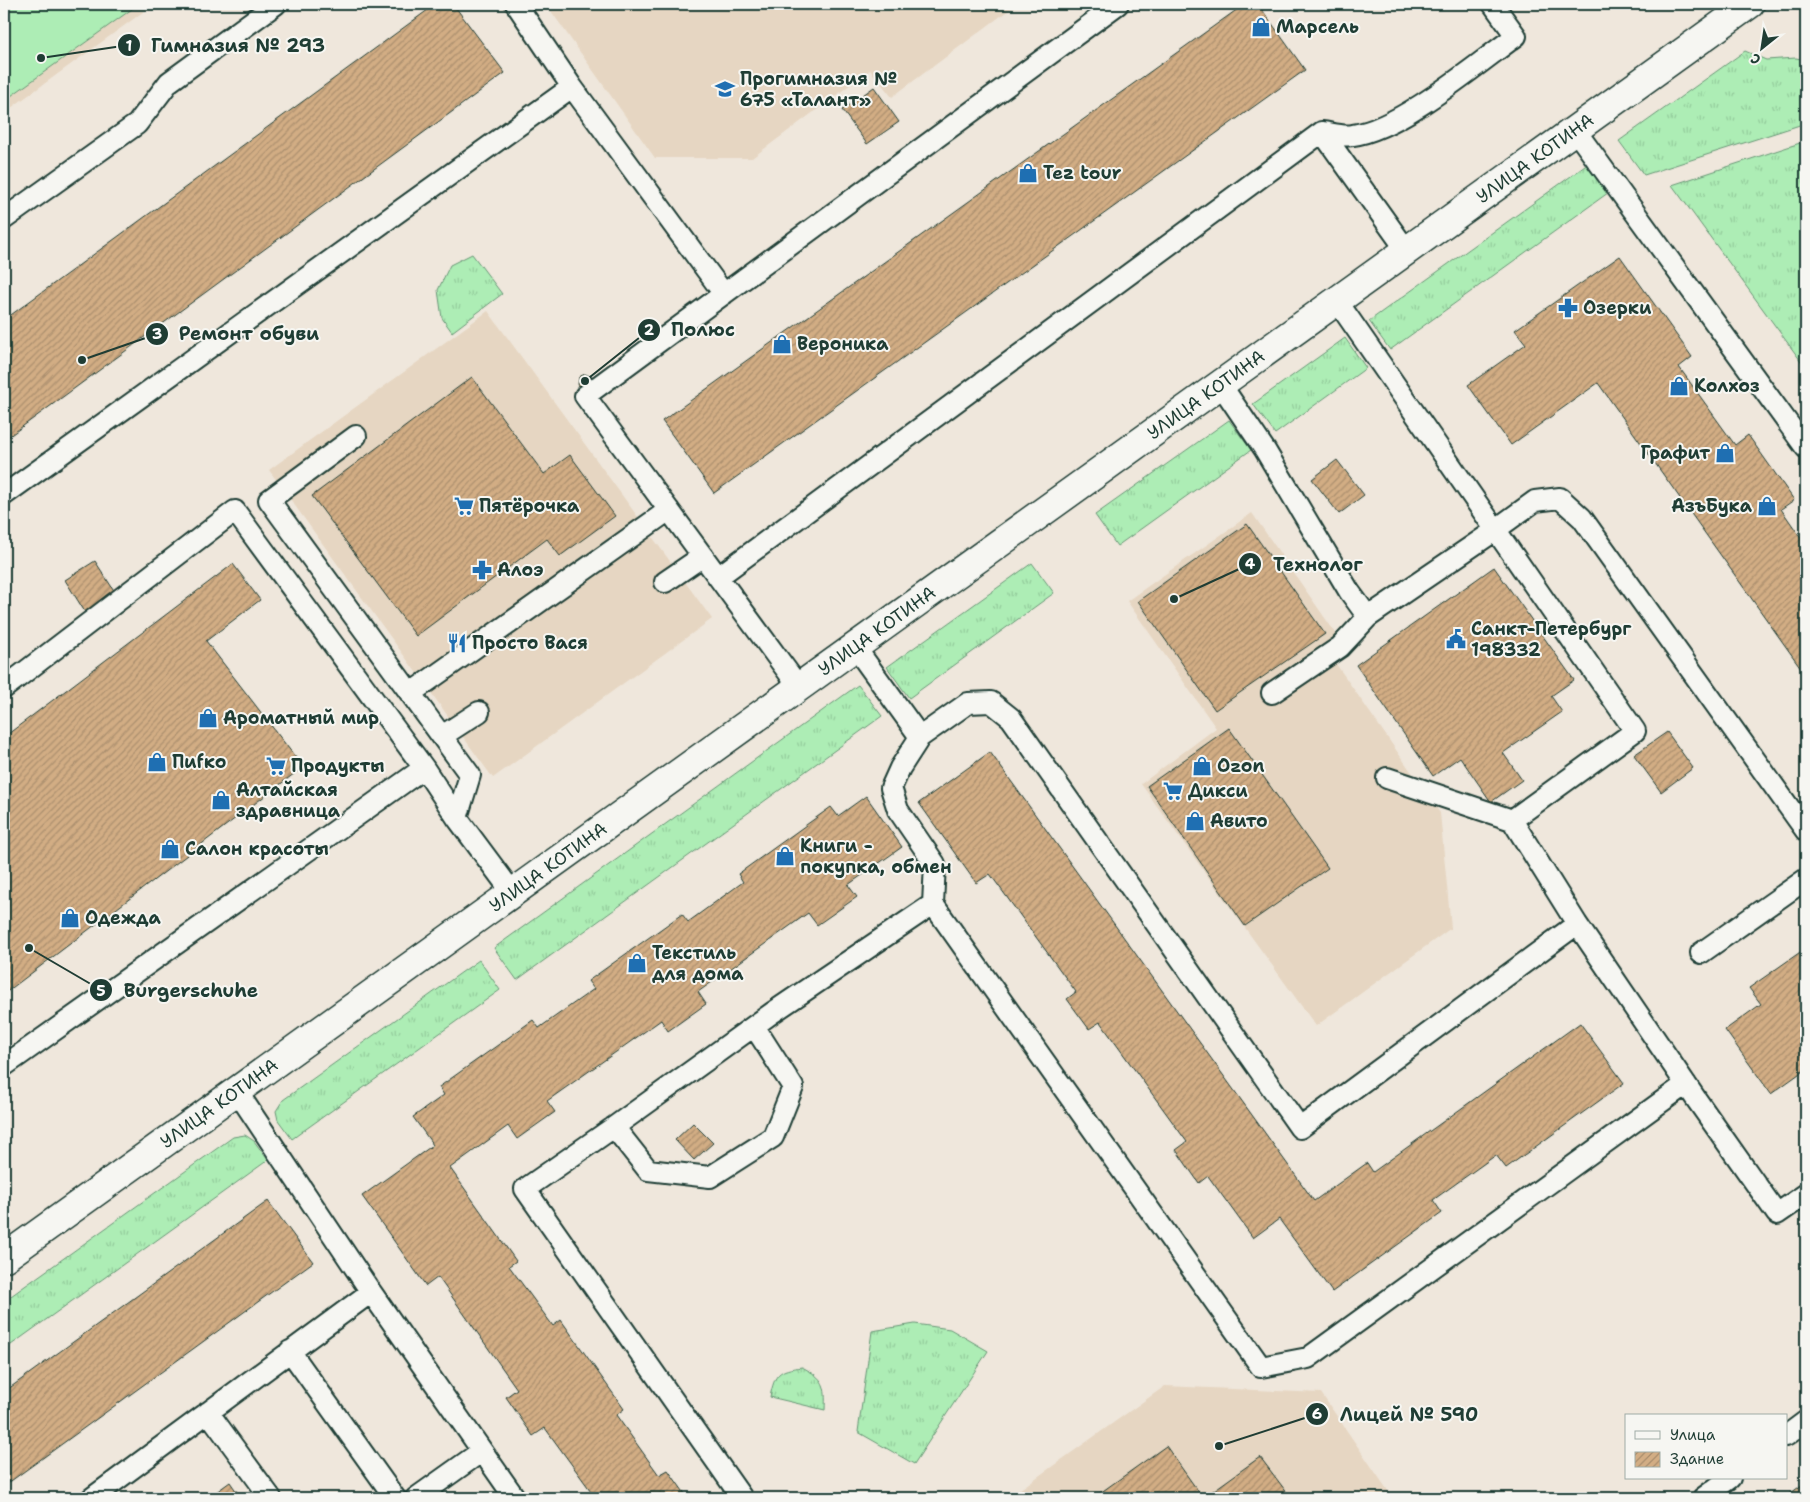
<svg xmlns="http://www.w3.org/2000/svg" width="1810" height="1502" font-family="'Shantell Sans',sans-serif">
	<style>
		.built { fill: #e6d6c2 }
		.grass { fill: url(#grass-tufts); stroke: #669574 }
		.garden { fill: #adedb5; stroke: #669574 }
		.building { fill: url(#building-hatch); stroke: #1f3d34 }
		.lines { fill: none; stroke-linecap: round; stroke-linejoin: round }
		.lane-casing { stroke: #1f3d34; stroke-width: 24 }
		.street-casing { stroke: #1f3d34; stroke-width: 31 }
		.lane { stroke: #f6f6f2; stroke-width: 20 }
		.street { stroke: #f6f6f2; stroke-width: 28 }
		.labels { text-anchor: middle; dominant-baseline: central; stroke-width: 4; stroke-linejoin: round; paint-order: stroke }
		.poi-label { font-size: 18px; font-weight: bold; fill: #1f3d34; stroke: #f6f6f2; text-anchor: start }
		.street-label { font-size: 18px; fill: #1f3d34; stroke: #f6f6f2 }
		.leader { fill: none; stroke: #1f3d34; stroke-width: 2 }
		.callout-dot { fill: #1f3d34; stroke: #f6f6f2; stroke-width: 2 }
		.mark-label { font-size: 15px; text-anchor: middle; font-weight: bold; fill: #fff }
		.callout-label { font-size: 19px; text-anchor: middle; font-weight: bold; fill: #1f3d34; stroke: #f6f6f2; stroke-width: 4; stroke-linejoin: round; paint-order: stroke }
	</style>
	<defs>
		<pattern id="grass-tufts" width="24" height="20" patternUnits="userSpaceOnUse" patternTransform="scale(1.25)"><rect width="24" height="20" fill="#adedb5"/><path d="M3 7l-1-3M5 7V3M7 7l1-3M15 17l-1-3M17 17v-4M19 17l1-3" fill="none" stroke="#94cc9c"/></pattern>
		<pattern id="building-hatch" width="6" height="6" patternUnits="userSpaceOnUse" patternTransform="scale(1.25)"><rect width="6" height="6" fill="#d2ad84"/><path d="M-1 1l2-2M0 6l6-6M5 7l2-2" fill="none" stroke="#aa8e6d"/></pattern>
	</defs>
	<rect width="100%" height="100%" fill="#efe7dc"/>
	<filter id="ink" filterUnits="userSpaceOnUse"><feTurbulence type="fractalNoise" baseFrequency=".02" numOctaves="2"/><feDisplacementMap in="SourceGraphic" scale="10" xChannelSelector="R" yChannelSelector="G"/><feConvolveMatrix kernelMatrix="1 2 1 2 8 2 1 2 1" color-interpolation-filters="sRGB"/></filter>
	<g filter="url(#ink)">
		<path class="built" d="M4,4H154L4,113Z
			M546,4H1017L892,97L870,70L752,158H655Z
			M488,311L712,619L493,778L269,470Z
			M1252,513L1341,641L1327,651L1440,813L1451,928L1316,1026L1141,784L1216,728L1127,601Z
			M1165,1386L1321,1393L1393,1498H1008Z"/>
		<path class="grass" d="M1745,51L1766,60L1796,58L1806,60V123L1644,175L1619,141Z
			M1806,141V368L1672,185Z
			M1592,161L1612,190L1390,350L1369,321Z
			M472,254L502,294L452,332L442,318L438,290L450,265Z
			M1345,338L1366,368L1275,434L1253,404Z
			M1229,420L1251,450L1117,546L1095,515Z
			M1032,563L1054,593L909,698L887,667Z
			M858,685L882,716L517,980L494,948Z
			M479,960L500,990L292,1139L278,1120L276,1111L283,1100Z
			M245,1135L254,1141L268,1160L4,1350V1301L233,1137Z
			M915,1324L950,1329L988,1351L914,1464L858,1432L872,1331Z
			M802,1367C825,1379 826,1385 825,1410L770,1397C775,1373 778,1370 802,1367Z"/>
		<path class="garden" d="M4,4H139L4,101Z"/>
		<path class="building" d="M436,4H453L505,73L4,440V320Z
			M1241,4H1258L1305,70L714,493L662,421L1242,6Z
			M874,87L899,122L867,144L842,110Z
			M1620,256L1692,357L1679,367L1735,445L1748,435L1794,500L1781,509L1806,545V675L1598,383L1511,445L1468,385L1526,344L1515,330Z
			M585,374L592,377V384L585,389L578,385L579,377Z
			M472,377L544,474L570,455L615,516L560,556L547,539L416,636L312,496Z
			M1337,460L1364,495L1339,514L1312,479Z
			M1247,524L1325,634L1215,710L1138,601Z
			M95,561L115,592L85,612L65,580Z
			M233,564L260,600L206,641L303,767L4,994V737Z
			M1494,567L1574,680L1551,696L1562,712L1503,753L1522,780L1491,802L1460,757L1433,776L1356,665Z
			M1229,728L1328,868L1245,926L1147,786Z
			M1667,732L1693,768L1661,792L1634,755Z
			M990,752L1314,1201L1367,1163L1373,1172L1580,1023L1624,1083L1506,1168L1496,1155L1433,1200L1442,1213L1332,1292L1279,1219L1253,1238L1208,1176L1199,1183L1176,1150L1187,1142L1100,1022L1089,1029L1067,999L1076,992L990,874L976,883L919,803Z
			M866,796L902,847L848,885L857,897L817,925L808,913L698,992L706,1004L668,1031L661,1020L547,1101L555,1112L531,1129L517,1139L508,1126L450,1168L516,1261L509,1266L553,1326L561,1320L624,1409L616,1415L659,1475L668,1470L688,1498H596L545,1428L533,1436L506,1397L517,1389L438,1277L426,1286L362,1196L433,1145L413,1117L444,1095L439,1087L533,1020L539,1028L594,989L588,981L682,914L688,922L743,882L738,874L831,807L838,816Z
			M1806,948V1069L1771,1094L1725,1030L1761,1004L1749,988Z
			M693,1123L713,1143L694,1160L675,1140Z
			M268,1201L313,1262L4,1486V1392Z
			M1166,1446L1203,1498L1260,1457L1291,1498H1093Z
			M230,1482L241,1498H208Z
			M1806,1482V1498H1784Z"/>
		<g class="lines">
			<defs>
				<path id="lane" d="M516,4L572,87L724,294
					M1575,130L1806,448
					M1322,132L1407,251
					M4,219L137,124L169,82L276,4
					M1337,301L1635,731L1512,820
					M1221,385L1265,450L1349,591L1368,617L1487,536
					M356,436L269,500L470,775L457,818
					M4,495L572,87
					M1495,530L1535,501L1560,498L1582,518L1806,831
					M718,577L1322,132C1331,133 1343,137 1353,135C1400,129 1476,65 1516,36L1493,4
					M665,582L703,556
					M855,647L920,737
					M799,687L585,396L1118,4
					M4,688L235,511L424,768L457,818L512,892
					M411,693L669,510
					M1272,693L1340,647L1368,617
					M442,736L479,712
					M1387,778L1512,820L1577,924L1696,1099L1777,1214L1806,1194
					M1577,924L1300,1128L1011,718L991,702L968,703L920,737L900,768L891,788L898,810L935,864L933,904L1261,1367L1308,1358L1686,1084
					M1701,953L1806,879
					M4,1066L424,768
					M236,1090L371,1292
					M614,1127L648,1170L710,1177L773,1137L793,1087L754,1026
					M290,1351L395,1498
					M208,1412L271,1498
					M1786,1436L1806,1421
					M92,1498L371,1292L515,1498
					M416,1498L482,1451
					M742,1498L525,1189L614,1127L772,1013L933,904
					M1703,1498L1730,1478"/>
				<g id="street">
					<path id="s1" d="M4,1258L1750,4"/>
				</g>
			</defs>
			<use href="#lane" class="lane-casing"/>
			<use href="#street" class="street-casing"/>
			<use href="#lane" class="lane"/>
			<use href="#street" class="street"/>
		</g>
	</g>
	<defs>
		<symbol id="shop-bare" viewBox="-9 -9 18 18"><path d="M-5-2.5h2.3a2.7 3.5 0 0 1 5.4 0H5L5.5 6h-11ZM-1.5-2.5h3a1.5 2.3 0 0 0-3 0Z" fill="#1f6fb2" stroke="#f6f6f2" stroke-width="2.5" paint-order="stroke"/></symbol>
		<symbol id="school-bare" viewBox="-9 -9 18 18"><path d="M0-5L7-2L0 1L-7-2ZM-4 1L0 2.5L4 1V4Q0 6-4 4Z" fill="#1f6fb2" stroke="#f6f6f2" stroke-width="2.5" paint-order="stroke"/></symbol>
		<symbol id="pharmacy-bare" viewBox="-9 -9 18 18"><path d="M-2-6h4v4h4v4h-4v4h-4v-4h-4v-4h4Z" fill="#1f6fb2" stroke="#f6f6f2" stroke-width="2.5" paint-order="stroke"/></symbol>
		<symbol id="supermarket-bare" viewBox="-9 -9 18 18"><path d="M-6-5.5h2.5l.6 2H6L4.5 2H-2.5L-4.4-4H-6ZM-1.5 3.2a1.3 1.3 0 1 0 .1 0ZM3 3.2a1.3 1.3 0 1 0 .1 0Z" fill="#1f6fb2" stroke="#f6f6f2" stroke-width="2.5" paint-order="stroke"/></symbol>
		<symbol id="civic-bare" viewBox="-9 -9 18 18"><path d="M-.6-6.5H3V-4.5H.6V-3L4-1V1h2V6H-6V1h2V-1L-.6-3ZM-1.2 2.5V6h2.4V2.5Z" fill="#1f6fb2" stroke="#f6f6f2" stroke-width="2.5" paint-order="stroke"/></symbol>
		<symbol id="restaurant-bare" viewBox="-9 -9 18 18"><path d="M-5-6h1v4h1v-4h1v4h1v-4h1v5L-1.5 .5V6h-2V.5L-5-1ZM5-6V6H3V1.5H1.5Q1.5-4 5-6Z" fill="#1f6fb2" stroke="#f6f6f2" stroke-width="2.5" paint-order="stroke"/></symbol>
	</defs>
	<g fill-rule="evenodd">
		<use href="#shop-bare" x="1247" y="13" width="28" height="28"/>
		<use href="#school-bare" x="711" y="75" width="28" height="28"/>
		<use href="#shop-bare" x="1014" y="159" width="28" height="28"/>
		<use href="#pharmacy-bare" x="1554" y="294" width="28" height="28"/>
		<use href="#shop-bare" x="768" y="330" width="28" height="28"/>
		<use href="#shop-bare" x="1665" y="372" width="28" height="28"/>
		<use href="#shop-bare" x="1711" y="439" width="28" height="28"/>
		<use href="#supermarket-bare" x="450" y="492" width="28" height="28"/>
		<use href="#shop-bare" x="1753" y="492" width="28" height="28"/>
		<use href="#pharmacy-bare" x="468" y="556" width="28" height="28"/>
		<use href="#civic-bare" x="1442" y="625" width="28" height="28"/>
		<use href="#restaurant-bare" x="443" y="629" width="28" height="28"/>
		<use href="#shop-bare" x="194" y="704" width="28" height="28"/>
		<use href="#shop-bare" x="143" y="748" width="28" height="28"/>
		<use href="#supermarket-bare" x="262" y="752" width="28" height="28"/>
		<use href="#shop-bare" x="1188" y="752" width="28" height="28"/>
		<use href="#supermarket-bare" x="1159" y="777" width="28" height="28"/>
		<use href="#shop-bare" x="207" y="786" width="28" height="28"/>
		<use href="#shop-bare" x="1181" y="807" width="28" height="28"/>
		<use href="#shop-bare" x="156" y="835" width="28" height="28"/>
		<use href="#shop-bare" x="771" y="842" width="28" height="28"/>
		<use href="#shop-bare" x="56" y="904" width="28" height="28"/>
		<use href="#shop-bare" x="623" y="949" width="28" height="28"/>
	</g>
	<g class="labels">
		<g class="poi-label">
			<text x="1276" y="27">Марсель</text>
			<text x="740" y="79">Прогимназия №<tspan x="740" dy="21">675 «Талант»</tspan></text>
			<text x="1043" y="173">Tez tour</text>
			<text x="1583" y="308">Озерки</text>
			<text x="797" y="344">Вероника</text>
			<text x="1694" y="386">Колхоз</text>
			<text x="1710" y="453" text-anchor="end">Графит</text>
			<text x="479" y="506">Пятёрочка</text>
			<text x="1752" y="506" text-anchor="end">АзъБука</text>
			<text x="497" y="570">Алоэ</text>
			<text x="1471" y="629">Санкт-Петербург<tspan x="1471" dy="21">198332</tspan></text>
			<text x="472" y="643">Просто Вася</text>
			<text x="223" y="718">Ароматный мир</text>
			<text x="172" y="762">Пиfко</text>
			<text x="291" y="766">Продукты</text>
			<text x="1217" y="766">Ozon</text>
			<text x="236" y="790">Алтайская<tspan x="236" dy="21">здравница</tspan></text>
			<text x="1188" y="791">Дикси</text>
			<text x="1210" y="821">Авито</text>
			<text x="800" y="846">Книги -<tspan x="800" dy="21">покупка, обмен</tspan></text>
			<text x="185" y="849">Салон красоты</text>
			<text x="85" y="918">Одежда</text>
			<text x="652" y="953">Текстиль<tspan x="652" dy="21">для дома</tspan></text>
		</g>
		<g class="street-label">
			<text stroke="none"><textPath href="#s1" startOffset="1885">УЛИЦА КОТИНА</textPath></text>
			<text stroke="none"><textPath href="#s1" startOffset="1480">УЛИЦА КОТИНА</textPath></text>
			<text stroke="none"><textPath href="#s1" startOffset="1075">УЛИЦА КОТИНА</textPath></text>
			<text stroke="none"><textPath href="#s1" startOffset="670">УЛИЦА КОТИНА</textPath></text>
			<text stroke="none"><textPath href="#s1" startOffset="265">УЛИЦА КОТИНА</textPath></text>
		</g>
	</g>
	<path class="leader" d="M41 58L129 45M585 381L649 330M82 360L157 334M1174 599L1250 564M29 948L101 990M1219 1446L1317 1414"/>
	<g class="callout-dot">
		<circle cx="41" cy="58" r="5"/>
		<circle cx="585" cy="381" r="5"/>
		<circle cx="82" cy="360" r="5"/>
		<circle cx="1174" cy="599" r="5"/>
		<circle cx="29" cy="948" r="5"/>
		<circle cx="1219" cy="1446" r="5"/>
		<circle cx="129" cy="45" r="12"/>
		<circle cx="649" cy="330" r="12"/>
		<circle cx="157" cy="334" r="12"/>
		<circle cx="1250" cy="564" r="12"/>
		<circle cx="101" cy="990" r="12"/>
		<circle cx="1317" cy="1414" r="12"/>
	</g>
	<g class="mark-label">
		<text x="129" y="51">1</text>
		<text x="649" y="335">2</text>
		<text x="157" y="339">3</text>
		<text x="1250" y="569">4</text>
		<text x="101" y="996">5</text>
		<text x="1317" y="1419">6</text>
	</g>
	<g class="callout-label">
		<text x="238" y="52">Гимназия № 293</text>
		<text x="703" y="336">Полюс</text>
		<text x="249" y="340">Ремонт обуви</text>
		<text x="1318" y="571">Технолог</text>
		<text x="191" y="997">Burgerschuhe</text>
		<text x="1409" y="1421">Лицей № 590</text>
	</g>
	<rect width="1810" height="1502" fill="none" stroke="#f6f6f2" stroke-width="20"/>
	<rect x="10" y="10" width="1790" height="1482" fill="none" stroke="#1f3d34" stroke-width="2" filter="url(#ink)"/>
	<rect x="1625" y="1414" width="162" height="65" fill="#f6f6f2" stroke="#a0aca6"/>
	<rect x="1635" y="1431" width="25" height="8" fill="#f6f6f2" stroke="#a0aca6"/>
	<text x="1670" y="1440" font-size="15" fill="#1f3d34">Улица</text>
	<rect x="1635" y="1452" width="25" height="15" fill="url(#building-hatch)" stroke="#a0aca6"/>
	<text x="1670" y="1464" font-size="15" fill="#1f3d34">Здание</text>
	<g transform="translate(1762 48) rotate(210)" stroke="#f6f6f2" stroke-width="4" paint-order="stroke">
	<path d="M0-4L9 19L0 12L-9 19Z" fill="#1f3d34"/>
	<text y="-8" font-size="14" font-weight="bold" text-anchor="middle" fill="#1f3d34">С</text>
	</g>
</svg>
